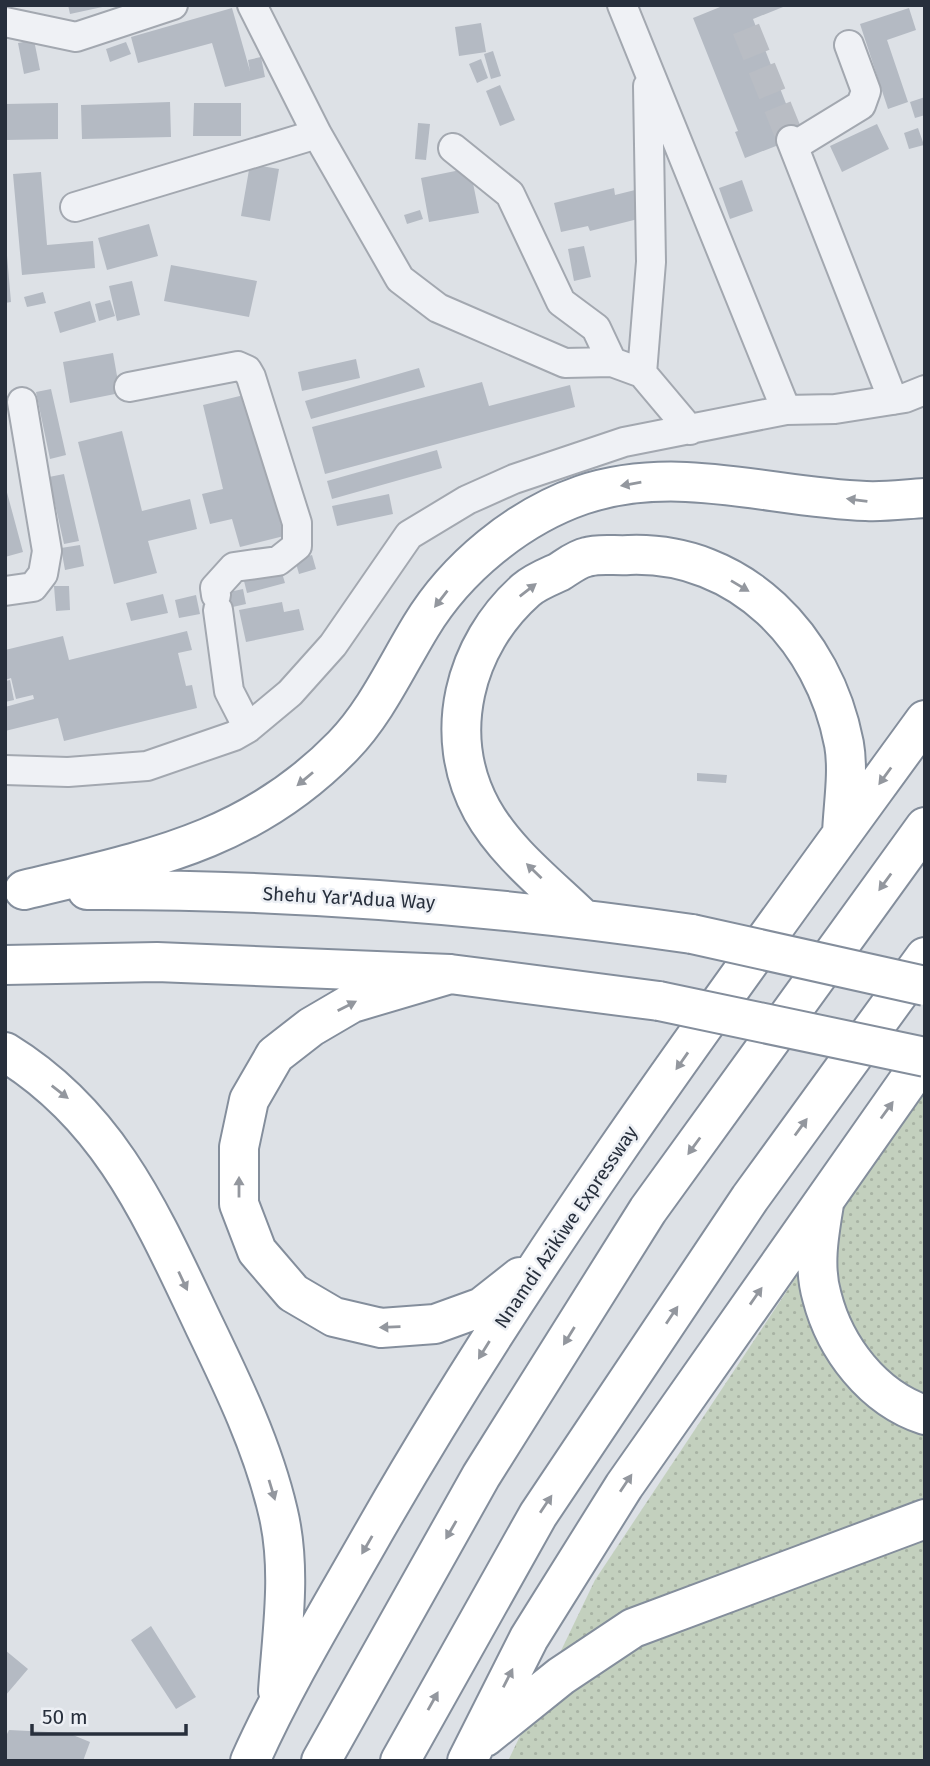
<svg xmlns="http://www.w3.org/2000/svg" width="930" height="1766" font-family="'Fira Sans',sans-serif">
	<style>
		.grass { fill: url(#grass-dots) }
		.building { fill: #b4bac3 }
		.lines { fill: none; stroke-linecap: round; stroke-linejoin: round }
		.minor-tunnel { stroke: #b9bdc4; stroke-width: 28; stroke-dasharray: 28 14; stroke-linecap: butt }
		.minor-casing { stroke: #a3a8b0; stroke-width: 32 }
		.highway-casing { stroke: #848e9c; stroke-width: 42 }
		.minor { stroke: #eff1f5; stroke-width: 28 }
		.highway { stroke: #fff; stroke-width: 38 }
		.highway-bridge-casing { stroke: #848e9c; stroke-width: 42; stroke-linecap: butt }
		.highway-bridge { stroke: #fff; stroke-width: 38 }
		.oneway { fill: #93979e }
		.labels { text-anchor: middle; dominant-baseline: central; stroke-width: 5; stroke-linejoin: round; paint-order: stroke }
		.street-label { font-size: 19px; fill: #272f3c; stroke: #eceff4 }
	</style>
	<defs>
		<pattern id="grass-dots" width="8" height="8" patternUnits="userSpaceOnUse" patternTransform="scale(1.75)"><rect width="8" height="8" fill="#c3d0be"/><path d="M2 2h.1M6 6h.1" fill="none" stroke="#a8b3a4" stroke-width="1.8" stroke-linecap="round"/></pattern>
	</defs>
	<rect width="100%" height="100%" fill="#dde1e6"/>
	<path class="grass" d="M925,1083V1761H508L595,1580Z"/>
	<path class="building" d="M68,5H106L107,6L70,14Z
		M725,5H788L753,19L799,137L745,158L735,132L738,131L693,18Z
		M232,8L250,71L248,60L261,57L265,77L225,87L212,43L138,63L131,37Z
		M909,8L916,30L887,40L908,102L888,109L860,24Z
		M481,23L486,52L459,56L455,27Z
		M34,40L40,70L24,74L18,43Z
		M126,42L131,54L110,62L106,49Z
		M493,51L501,76L491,79L484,54Z
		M481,59L488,78L477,83L469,64Z
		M500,85L515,120L500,126L486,91Z
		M925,97V115L915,118L910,102Z
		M170,102L171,137L82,139L81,105Z
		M58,103V139L5,140V104Z
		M194,103H241V136H193Z
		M418,123L430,124L426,160L415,159Z
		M877,124L889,149L842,172L830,146Z
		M918,128L924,145L909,149L904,133Z
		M250,164L279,169L270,221L241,216Z
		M470,168L479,213L429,222L421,178Z
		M41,172L47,245L93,241L95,268L22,275L13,174Z
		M742,180L753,211L730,219L719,188Z
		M614,188L615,195L643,188L650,216L590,231L588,226L561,232L554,203Z
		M420,210L423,219L407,224L404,215Z
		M149,224L158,256L107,270L98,238Z
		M5,232L11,302L5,303Z
		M584,246L591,277L574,281L568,249Z
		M171,265L257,281L249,317L164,301Z
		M132,281L140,315L117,321L109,286Z
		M43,292L46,303L27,307L24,297Z
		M110,300L115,316L99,321L95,304Z
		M90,301L96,322L60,333L54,312Z
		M113,353L120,393L70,403L63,362Z
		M356,359L360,378L302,391L298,372Z
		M419,368L425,387L311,419L305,401Z
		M482,382L489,406L570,385L575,407L325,474L312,427Z
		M51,389L66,455L50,459L36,392Z
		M248,394L284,536L240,547L232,519L210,524L202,494L223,489L203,405Z
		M122,431L142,511L190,499L197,529L148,541L157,573L114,584L78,442Z
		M437,450L442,468L332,499L327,481Z
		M64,474L79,541L64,544L49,477Z
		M5,485L23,552L5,557Z
		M389,494L393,514L337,526L332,506Z
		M80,545L84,566L65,570L61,548Z
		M312,555L316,569L299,574L295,560Z
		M279,563L285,583L247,593L242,573Z
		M54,586H69L70,610L56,611Z
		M243,589L246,604L206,613L202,598Z
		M163,594L168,613L131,621L126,603Z
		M196,595L200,614L179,618L175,600Z
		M282,602L284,612L299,609L304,630L246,642L239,610Z
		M187,631L192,650L178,653L186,686L192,685L197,708L64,741L58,718L5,731V707L34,699L33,695L16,699L11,678L5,680V650L63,636L69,660Z
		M10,680L14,700L5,702V681Z
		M697,773L727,775L726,783L697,781Z
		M151,1626L196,1697L176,1709L131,1640Z
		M5,1650L28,1669L5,1696Z
		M9,1730L68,1733L90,1742L83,1761H5V1738Z"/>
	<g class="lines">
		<path class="minor-tunnel" d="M746,29L791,140"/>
		<defs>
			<path id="minor" d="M252,5L317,134L400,279L438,308L565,363L612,362L642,373L690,430
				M622,5L786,410
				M5,22L76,37L173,5
				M791,140L893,400
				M794,146L861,105L866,91L849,45
				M453,148L510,194L561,302L596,328L612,362
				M75,207L317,134
				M642,373L651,262L648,86
				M129,387L238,366L247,370L251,377L297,523V546L278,561L234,567L215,588L216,595
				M5,591L33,587L43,574L47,551L22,402
				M218,610L229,691L248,728
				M5,770L68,772L147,766L234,736L248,728L290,693L333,645L409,535L467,500L514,479L624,442L786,410L835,409L905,398L925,390"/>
			<path id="highway" d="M24,890C147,860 250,842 343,746C376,712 396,667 421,626C456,568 518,517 582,495C678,463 771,498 866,501C886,502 906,499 925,498
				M87,890C290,889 491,905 692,934
				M583,919C548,885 506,853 482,810C441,735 464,645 526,590C535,582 548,577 559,572C567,567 577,559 587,557C599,553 616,556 629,555C741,551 824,639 844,744C849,772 843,806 842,834
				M5,965L157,962L450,974L659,1001
				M450,974L352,1003L311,1027L275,1055L249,1100L239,1147V1204L257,1251L293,1293L334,1317L381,1328L435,1324L482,1307L520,1277
				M5,1052C111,1117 153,1218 204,1325C233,1385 263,1447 278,1512C292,1570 282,1632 278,1691
				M824,1204C819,1234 813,1267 822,1297C835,1348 873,1398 925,1415
				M485,1737L561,1676L633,1628L925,1519
				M250,1761C286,1681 332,1606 375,1530C537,1247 733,984 925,720
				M321,1761L481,1476L648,1210L925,827
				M400,1761L538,1515L750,1198L925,957
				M467,1761L529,1638L624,1486L925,1057"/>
		</defs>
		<use href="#minor" class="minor-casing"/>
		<use href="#highway" class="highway-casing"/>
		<use href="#minor" class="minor"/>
		<use href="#highway" class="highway"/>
		<defs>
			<path id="highway-bridge" d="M692,934L925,986
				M659,1001L925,1057"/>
		</defs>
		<use href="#highway-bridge" class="highway-bridge-casing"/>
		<use href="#highway-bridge" class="highway-bridge"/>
	</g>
	<defs><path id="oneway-solid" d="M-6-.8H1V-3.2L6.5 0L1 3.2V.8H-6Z" transform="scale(1.75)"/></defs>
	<g class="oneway">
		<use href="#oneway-solid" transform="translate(631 484) rotate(170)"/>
		<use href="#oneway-solid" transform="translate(857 500) rotate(-173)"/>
		<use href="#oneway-solid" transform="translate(740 586) rotate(31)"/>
		<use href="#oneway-solid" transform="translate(528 590) rotate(-38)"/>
		<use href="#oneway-solid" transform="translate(441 599) rotate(128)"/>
		<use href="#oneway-solid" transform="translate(885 776) rotate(126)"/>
		<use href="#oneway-solid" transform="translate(305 779) rotate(140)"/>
		<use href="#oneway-solid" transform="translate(534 871) rotate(-136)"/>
		<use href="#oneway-solid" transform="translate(885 882) rotate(126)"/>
		<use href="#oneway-solid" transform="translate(347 1006) rotate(-27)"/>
		<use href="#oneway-solid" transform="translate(682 1061) rotate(125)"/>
		<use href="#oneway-solid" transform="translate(60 1092) rotate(38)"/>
		<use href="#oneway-solid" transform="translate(887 1110) rotate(-54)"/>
		<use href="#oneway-solid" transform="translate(801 1127) rotate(-54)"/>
		<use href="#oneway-solid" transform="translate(694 1146) rotate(126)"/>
		<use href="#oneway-solid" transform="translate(239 1187) rotate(-90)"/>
		<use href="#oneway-solid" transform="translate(183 1281) rotate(65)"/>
		<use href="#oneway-solid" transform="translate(756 1296) rotate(-55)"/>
		<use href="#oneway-solid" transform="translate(672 1315) rotate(-56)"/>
		<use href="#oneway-solid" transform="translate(390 1327) rotate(178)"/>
		<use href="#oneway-solid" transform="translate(569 1336) rotate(122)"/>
		<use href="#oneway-solid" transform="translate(484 1350) rotate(122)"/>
		<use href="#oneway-solid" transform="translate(626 1483) rotate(-56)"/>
		<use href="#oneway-solid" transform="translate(272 1490) rotate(73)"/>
		<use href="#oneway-solid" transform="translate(546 1504) rotate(-56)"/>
		<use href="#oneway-solid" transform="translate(451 1530) rotate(120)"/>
		<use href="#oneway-solid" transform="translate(367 1545) rotate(120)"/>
		<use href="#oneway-solid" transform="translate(508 1678) rotate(-63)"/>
		<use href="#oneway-solid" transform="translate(433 1701) rotate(-61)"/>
	</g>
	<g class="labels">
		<g class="street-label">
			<text transform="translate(349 898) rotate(3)">Shehu Yar'Adua Way</text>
			<text transform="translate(566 1227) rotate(-56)">Nnamdi Azikiwe Expressway</text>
		</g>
	</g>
	<rect width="930" height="1766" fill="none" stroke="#272f3c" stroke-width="14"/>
	<path d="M32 1724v10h154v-10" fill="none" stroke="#272f3c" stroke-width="3.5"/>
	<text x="42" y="1724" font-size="21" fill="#272f3c" stroke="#eceff4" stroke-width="5" paint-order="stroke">50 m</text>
</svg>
